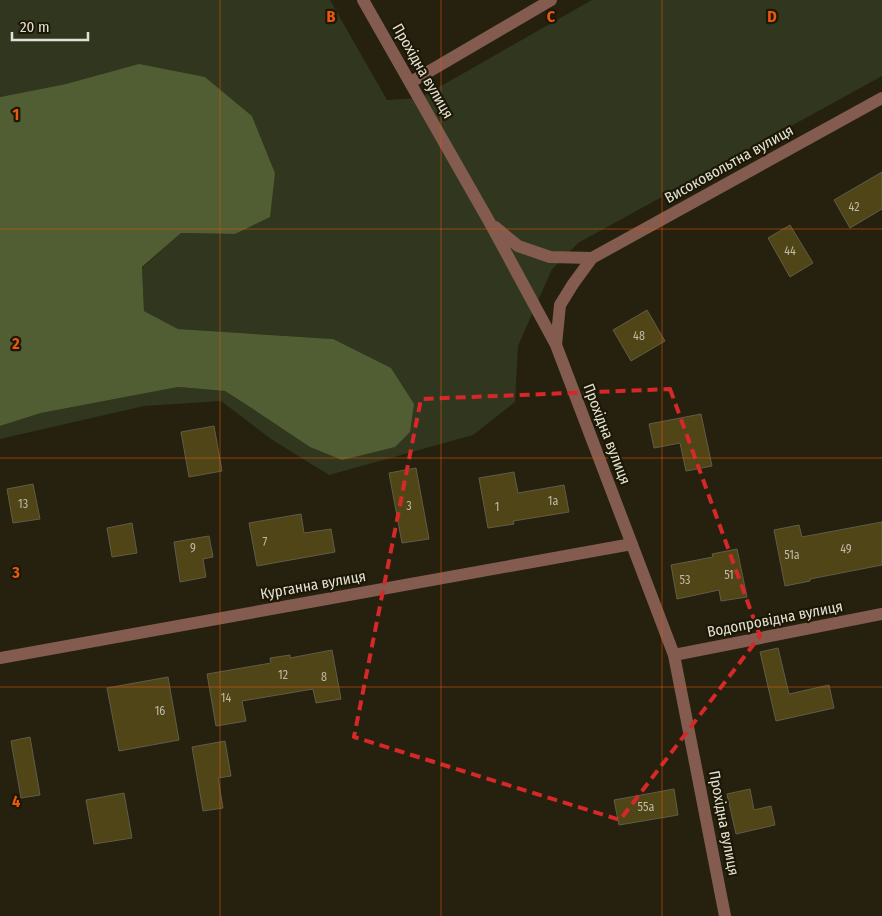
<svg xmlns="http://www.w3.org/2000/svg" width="882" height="916" font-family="'Fira Sans Condensed',sans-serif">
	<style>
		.green { fill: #30371e }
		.forest { fill: #515d32 }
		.building { fill: #504517; stroke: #615c47 }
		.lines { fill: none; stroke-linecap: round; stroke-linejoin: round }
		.minor { stroke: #845c4f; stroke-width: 12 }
		.marked { fill: none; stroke: #d62828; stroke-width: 4; stroke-dasharray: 10 6; stroke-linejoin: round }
		.grid { fill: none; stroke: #e8590c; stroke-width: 1; stroke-opacity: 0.55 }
		.labels { text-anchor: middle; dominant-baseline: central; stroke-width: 4.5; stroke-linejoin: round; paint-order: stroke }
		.number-label { font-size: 12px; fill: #bebaa6 }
		.street-label { font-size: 15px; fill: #e3e1d5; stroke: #1c1805 }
		.grid-label { font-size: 16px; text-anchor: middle; font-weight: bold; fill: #e8590c; stroke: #1c1805; stroke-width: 4.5; stroke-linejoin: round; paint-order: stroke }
	</style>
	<rect width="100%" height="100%" fill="#26210e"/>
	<path class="green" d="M0,0H330L387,100L420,98L592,0H882V76L578,243L552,269L518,346L515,402L473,435L329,475L271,439L221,401L144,406L0,439V426L41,413L178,387L225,391L256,411L333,339L178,329L144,311L142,268L181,233L235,234L275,173L252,116L205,77L66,84L0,97Z"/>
	<path class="forest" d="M139,64L205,77L252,116L275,173L270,217L235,234L181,233L142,267L144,311L178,329L333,339L391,368L414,404L410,432L395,447L342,460L310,447L256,411L225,391L178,387L41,413L0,426V97L66,84Z"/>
	<path class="building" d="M882,172V209L850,228L834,200Z
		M790,225L813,263L790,277L768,238Z
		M647,310L665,341L631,361L613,330Z
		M701,414L712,466L686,471L680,443L654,448L649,424Z
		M214,426L222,471L189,477L181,432Z
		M416,468L429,539L402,543L389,473Z
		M514,472L518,493L564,485L569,512L513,521L514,524L488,528L479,478Z
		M33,484L40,519L13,523L7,489Z
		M301,514L304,533L331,529L335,552L257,566L249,523Z
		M882,522V565L810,579V581L785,586L774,530L799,525L802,537Z
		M132,523L137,553L112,557L107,528Z
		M209,536L213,557L203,559L206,577L180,582L174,542Z
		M737,549L747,597L721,601L719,590L677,599L671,565L713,557L712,554Z
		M778,648L789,694L829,685L834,708L776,721L760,652Z
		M332,650L341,699L316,703L313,689L242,701L246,721L216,726L207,674L271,663L270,658L290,655V658Z
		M168,677L179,740L119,751L107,688Z
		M30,737L40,795L21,798L11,741Z
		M225,741L231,776L218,778L223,808L203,811L192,747Z
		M674,789L678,815L619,825L614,800Z
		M750,789L754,810L771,806L775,825L736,834L727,794Z
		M124,793L132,838L94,844L86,800Z"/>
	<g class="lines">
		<path class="minor" d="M363,0L490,223L556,345L674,655L725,916
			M411,82L551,0
			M495,227L518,246L550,257L592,258
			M556,345L560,305L573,284L592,258L882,98
			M674,655L882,614
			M0,658L632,544"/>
	</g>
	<path class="marked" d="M670,389L760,636L620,820L354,737L421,399Z"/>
	<path class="grid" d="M220,0V916M441,0V916M662,0V916M0,229H882M0,458H882M0,687H882"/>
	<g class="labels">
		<g class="number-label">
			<text x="854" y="207">42</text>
			<text x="790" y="251">44</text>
			<text x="639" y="336">48</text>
			<text x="553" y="501">1а</text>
			<text x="23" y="504">13</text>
			<text x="409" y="506">3</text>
			<text x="497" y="507">1</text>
			<text x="265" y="542">7</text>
			<text x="193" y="548">9</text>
			<text x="846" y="549">49</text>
			<text x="792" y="555">51а</text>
			<text x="729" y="575">51</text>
			<text x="685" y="580">53</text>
			<text x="283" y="675">12</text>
			<text x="324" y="677">8</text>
			<text x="226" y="698">14</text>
			<text x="160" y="711">16</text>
			<text x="646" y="807">55а</text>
		</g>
		<g class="street-label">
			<text transform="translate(423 71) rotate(60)">Прохідна вулиця</text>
			<text transform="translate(729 164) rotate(-29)">Високовольтна вулиця</text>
			<text transform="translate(607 434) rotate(69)">Прохідна вулиця</text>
			<text transform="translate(313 585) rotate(-10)">Курганна вулиця</text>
			<text transform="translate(775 619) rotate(-11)">Водопровідна вулиця</text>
			<text transform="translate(724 823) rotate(79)">Прохідна вулиця</text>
		</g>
	</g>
	<g class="grid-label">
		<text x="331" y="22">B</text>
		<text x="551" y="22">C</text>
		<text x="772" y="22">D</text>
		<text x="16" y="120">1</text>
		<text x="16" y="349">2</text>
		<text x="16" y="578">3</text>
		<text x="16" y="807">4</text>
	</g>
	<path d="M12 32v8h76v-8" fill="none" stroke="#e3e1d5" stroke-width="2.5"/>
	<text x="20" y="32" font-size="15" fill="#e3e1d5" stroke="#1c1805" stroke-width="4" paint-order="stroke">20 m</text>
</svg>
